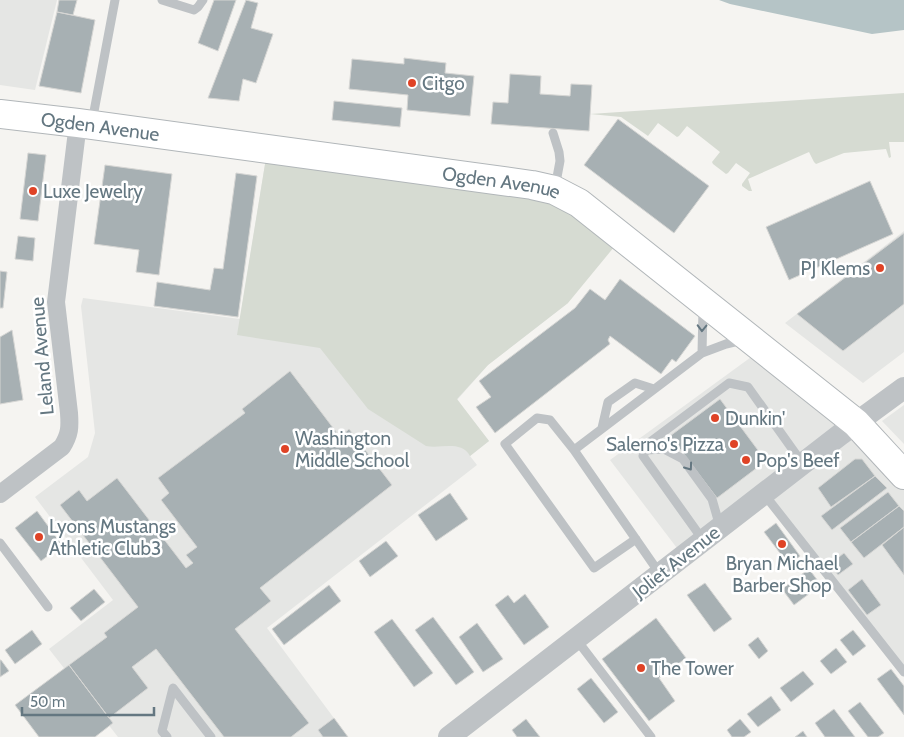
<svg xmlns="http://www.w3.org/2000/svg" width="904" height="737" font-family="Cabin,sans-serif">
	<style>
		.built { fill: #e5e6e4 }
		.green { fill: #d6dbd2 }
		.water { fill: #b5c4c6 }
		.building { fill: #a7b0b3; stroke: #d6d6d4 }
		.lines { fill: none; stroke-linecap: round; stroke-linejoin: round }
		.primary-casing { stroke: #b1b6b9; stroke-width: 30 }
		.service { stroke: #bec2c5; stroke-width: 9 }
		.minor { stroke: #bec2c5; stroke-width: 18 }
		.tertiary { stroke: #bec2c5; stroke-width: 22 }
		.primary { stroke: #fff; stroke-width: 28 }
		.oneway { stroke: #647781 }
		.poi-dot { fill: #df4326; stroke: #fff; stroke-width: 2 }
		.labels { text-anchor: middle; dominant-baseline: central; stroke-width: 5; stroke-linejoin: round; paint-order: stroke }
		.poi-label { font-size: 19px; fill: #647781; stroke: #fff; text-anchor: start }
		.street-label { font-size: 19px; fill: #647781; stroke: #fff }
	</style>
	<rect width="100%" height="100%" fill="#f5f4f1"/>
	<path class="built" d="M0,0H57L35,90L0,85Z
		M267,152L568,303L488,365L457,400L489,441L470,456L477,465L267,628L348,737H118L49,649L113,600L35,497L88,457L95,433L81,306L83,298L240,319Z
		M904,231V352L863,383L785,323Z
		M758,352L904,480V672L764,493L683,556L610,460Z
		M904,405V444L882,421Z"/>
	<path class="green" d="M904,93V142H889L891,157L889,158L886,149L844,153L816,164L814,162L809,152L748,179L752,191H749L742,186V184L750,173L736,163L728,173L726,174L713,164L712,162L720,152L687,126L679,136L677,137L658,123L648,136L621,117L590,114Z
		M267,152L534,189L619,241L568,303L488,365L457,399L489,441L470,456C461,440 441,449 426,446L368,409L320,348L237,335Z"/>
	<path class="water" d="M719,0H904V30L872,34L730,4Z"/>
	<path class="building" d="M59,0H77L73,15L57,12Z
		M214,0H236L218,51L198,43Z
		M246,0L258,3L251,28L273,34L256,83L243,79L239,101L208,98Z
		M57,12L95,20L81,93L39,86Z
		M404,58L446,63L445,73L474,76L470,116L407,110L408,95L349,89L352,59L404,64Z
		M510,74L541,76L540,94L570,96L571,84L592,85L589,131L491,124L493,102L508,103Z
		M334,101L402,108L400,127L332,120Z
		M618,119L709,186L674,233L584,165Z
		M28,153L46,155L38,221L20,219Z
		M105,165L172,174L159,275L136,272L139,250L94,244Z
		M236,173L257,176L238,317L154,306L157,282L210,290L214,268L223,269Z
		M870,181L893,234L789,280L766,227Z
		M904,233V304L843,351L797,314Z
		M18,236L35,238L33,261L15,259Z
		M0,271L7,272L3,308H0Z
		M620,279L695,336L676,362L672,359L661,374L610,336L608,340L610,344L495,433L476,407L491,397L479,381L575,308L590,289L605,300Z
		M12,330L23,400L0,404V337Z
		M290,371L340,437L349,429L392,485L260,588L271,601L235,629L309,723L291,737H224L156,649L132,667L148,688L109,718L69,665L107,637L104,633L138,607L60,505L79,490L87,501L117,478L186,568L193,563L186,555L197,547L161,500L169,493L158,478L245,413L242,409Z
		M720,399L766,461L717,498L670,436Z
		M855,459H862L875,476L831,507L818,488Z
		M875,476L887,488L832,530L821,516Z
		M888,492L899,506L851,542L840,528Z
		M450,493L468,519L436,541L418,515Z
		M899,506L904,511V527L864,558L851,542Z
		M37,511L62,545L41,561L15,528Z
		M776,523L800,556L789,565L764,532Z
		M904,527V575L882,545Z
		M386,541L398,556L370,577L359,561Z
		M844,553L853,564L838,575L830,564Z
		M809,569L821,585L794,605L782,589Z
		M862,579L881,605L867,615L848,590Z
		M705,583L732,619L714,632L687,595Z
		M329,585L341,601L284,645L272,629Z
		M94,589L105,602L81,621L70,608Z
		M525,594L549,627L524,645L495,605L508,595L514,603Z
		M433,617L474,672L456,685L415,630Z
		M656,618L686,658L659,678L675,701L649,721L602,659Z
		M392,619L433,673L414,687L374,632Z
		M477,623L503,659L483,672L459,637Z
		M32,630L42,644L15,664L5,650Z
		M853,630L866,646L853,656L840,640Z
		M758,637L768,651L759,659L748,645Z
		M836,648L847,662L831,674L820,661Z
		M0,660H1L9,671L0,677Z
		M69,665L113,723L95,737H39L15,705Z
		M891,669L904,686V715L877,679Z
		M803,671L814,684L791,702L780,688Z
		M591,678L618,712L604,723L577,689Z
		M771,696L781,710L758,727L747,714Z
		M860,702L884,733L878,737H868L848,711Z
		M834,709L855,737H825L815,723Z
		M334,718L348,737H323L318,730Z
		M526,719L540,737H517L512,730Z
		M740,719L751,732L744,737H732L727,730Z
		M803,731L807,737H795Z"/>
	<g class="lines">
		<defs>
			<g id="primary">
				<path id="s1" d="M0,114L78,123L532,185L554,190L579,203L856,423L904,475"/>
			</g>
		</defs>
		<use href="#primary" class="primary-casing"/>
		<path class="service" d="M162,0L194,10L198,7L203,0
			M92,122L115,0
			M553,133L559,152L560,161L555,188
			M702,353L703,309
			M602,428L608,402L635,383L654,389
			M574,450L550,420L537,418L505,444L594,568L636,539
			M646,450L664,449L683,459L712,499L720,527
			M764,494L904,672
			M703,540L643,456L650,442L729,383L748,387L803,464
			M0,543L48,607
			M660,574L574,450L702,353L726,344L743,340
			M576,639L651,737
			M167,737L162,731L173,688L211,737"/>
		<path class="minor" d="M0,494L62,447C70,434 70,427 69,413L56,302L78,123"/>
		<path class="tertiary" d="M449,737L841,434L904,388"/>
		<use href="#primary" class="primary"/>
	</g>
	<defs><path id="oneway-chevron" d="M-2-3.5L2.5 0L-2 3.5" fill="none" stroke-width="1.6" stroke-linecap="round" stroke-linejoin="round" transform="scale(1.25)"/></defs>
	<g class="oneway">
		<use href="#oneway-chevron" transform="translate(702 328) rotate(91)"/>
		<use href="#oneway-chevron" transform="translate(689 467) rotate(54)"/>
	</g>
	<g class="poi-dot">
		<circle cx="412" cy="83" r="5"/>
		<circle cx="33" cy="191" r="5"/>
		<circle cx="880" cy="268" r="5"/>
		<circle cx="715" cy="418" r="5"/>
		<circle cx="734" cy="444" r="5"/>
		<circle cx="285" cy="449" r="5"/>
		<circle cx="746" cy="460" r="5"/>
		<circle cx="39" cy="537" r="5"/>
		<circle cx="782" cy="544" r="5"/>
		<circle cx="641" cy="668" r="5"/>
	</g>
	<g class="labels">
		<g class="poi-label">
			<text x="422" y="83">Citgo</text>
			<text x="43" y="191">Luxe Jewelry</text>
			<text x="870" y="268" text-anchor="end">PJ Klems</text>
			<text x="725" y="418">Dunkin'</text>
			<text x="295" y="438">Washington<tspan x="295" dy="22">Middle School</tspan></text>
			<text x="724" y="444" text-anchor="end">Salerno's Pizza</text>
			<text x="756" y="460">Pop's Beef</text>
			<text x="49" y="526">Lyons Mustangs<tspan x="49" dy="22">Athletic Club3</tspan></text>
			<text x="782" y="563" text-anchor="middle">Bryan Michael<tspan x="782" dy="22">Barber Shop</tspan></text>
			<text x="651" y="668">The Tower</text>
		</g>
		<g class="street-label">
			<text stroke="none"><textPath href="#s1" startOffset="101">Ogden Avenue</textPath></text>
			<text stroke="none"><textPath href="#s1" startOffset="506">Ogden Avenue</textPath></text>
			<text transform="translate(42 356) rotate(-95)">Leland Avenue</text>
			<text transform="translate(676 562) rotate(-38)">Joliet Avenue</text>
		</g>
	</g>
	<path d="M22 707v8h132v-8" fill="none" stroke="#647781" stroke-width="2.5"/>
	<text x="30" y="707" font-size="15" fill="#647781" stroke="#ffffff" stroke-width="4" paint-order="stroke">50 m</text>
</svg>
